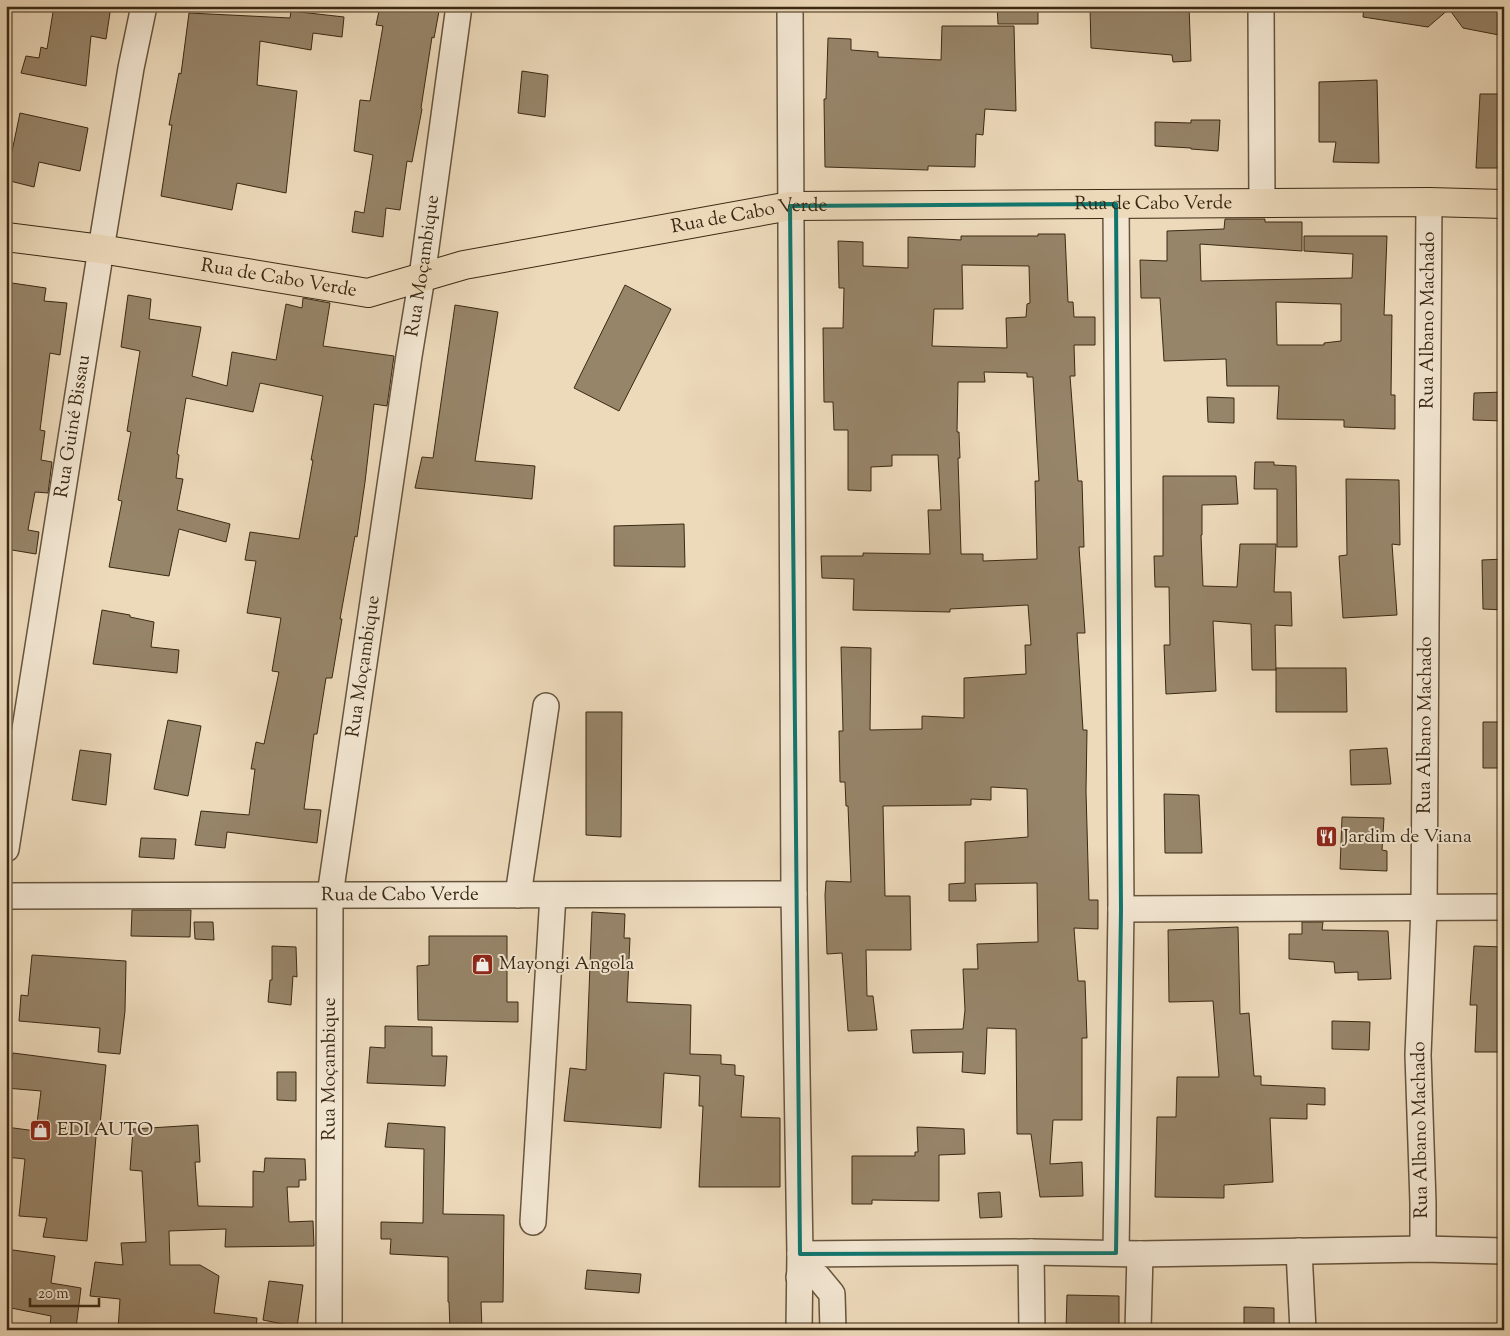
<svg xmlns="http://www.w3.org/2000/svg" width="1510" height="1336" font-family="'Sorts Mill Goudy',serif">
	<style>
		.building { fill: #97856a; stroke: #3a2913; fill-rule: evenodd }
		.lines { fill: none; stroke-linecap: round; stroke-linejoin: round }
		.minor-casing { stroke: #67553d; stroke-width: 28 }
		.major-casing { stroke: #3a2913; stroke-width: 30 }
		.minor { stroke: #f3e7d3; stroke-width: 25 }
		.major { stroke: #eddabb; stroke-width: 28 }
		.marked { fill: none; stroke: #0f766e; stroke-width: 4; stroke-linejoin: round }
		.labels { text-anchor: middle; dominant-baseline: central; stroke-width: 4; stroke-linejoin: round; paint-order: stroke }
		.street-label { font-size: 19px; fill: #3a2913; stroke: #f3e7d3 }
		.poi-label { font-size: 19px; fill: #3a2913; stroke: #f3e7d3; text-anchor: start }
	</style>
	<rect width="100%" height="100%" fill="#eddabb"/>
	<filter id="stains"><feTurbulence type="fractalNoise" baseFrequency=".004" numOctaves="4"/><feColorMatrix values="0 0 0 0 .2 0 0 0 0 .09 0 0 0 0 .02 0 0 0 .5 -.17"/></filter>
	<radialGradient id="worn" r=".72"><stop offset=".6" stop-color="#630" stop-opacity="0"/><stop offset="1" stop-color="#630" stop-opacity=".3"/></radialGradient>
	<path class="building" d="M54,6H111L106,39L91,36L86,86L21,73L26,56L39,58L41,47L47,49Z
		M380,6H440L434,38L432,37L421,108L422,109L412,162L407,161L400,210L386,208L383,237L352,232L355,211L364,213L373,155L354,151L360,100L370,101L383,26L376,25Z
		M997,6H1038V24H998Z
		M1090,6H1189L1191,61L1173,62L1172,55L1091,48Z
		M1364,6H1504V36L1463,28L1449,9L1428,27L1363,17Z
		M291,11L344,17L342,37L313,33L311,50L260,41L257,85L297,91L286,193L237,183L232,210L161,196L172,125H169L179,73L181,74L189,13L290,18Z
		M942,26H1014L1016,111L985,109L983,135L976,134L975,167L928,166V170L825,167L824,99H826L828,38L851,39V50L878,52V57L941,60Z
		M522,71L548,75L545,117L518,113Z
		M1377,80L1379,163L1333,162L1336,142H1319V82Z
		M1480,94H1504V158H1499L1498,168H1476Z
		M20,113L88,128L80,171L39,162L34,187L6,180Z
		M1191,120H1220L1218,151L1191,149V148L1155,146V122L1191,123Z
		M1225,219H1265V222H1302V251L1200,244L1201,281L1352,278L1353,254L1304,251V236H1387L1384,315H1392L1391,395H1395V429L1344,427V420L1277,419L1279,386H1227L1226,359L1164,361L1160,298H1141L1140,260L1167,261V231L1224,229ZM1276,302L1341,304V341L1324,343V345H1277Z
		M1038,234H1065L1068,302H1073L1074,317H1095V345H1074L1075,376H1070L1078,481H1082L1084,547H1079L1085,633H1077L1083,730H1087L1086,791L1089,900H1098V929L1074,928L1078,981H1085L1087,1038H1082V1120H1053L1050,1164L1082,1162L1083,1196L1040,1197L1031,1134H1017L1016,1029L987,1028L985,1074L962,1072L963,1052L913,1053L911,1030L963,1029L965,1010L963,969H978L977,944L1038,942L1037,883L975,884L976,901H949V884L965,883V842L1028,837L1027,789L991,787V800L971,799V805L883,806L885,896H910L911,950H866L867,996H873L877,1030L848,1031L842,953L827,954L825,895L826,881L851,882L848,806H846L845,782H840L839,731H843L841,647L871,648L870,730L922,729V716L964,718V678L1026,674L1025,645H1031L1028,605L950,609V612L853,610L854,579L822,578L821,556H863V553L930,554L928,510H941L938,455H892V466L871,467V491L848,490V430H834L833,402H824L823,328H843L844,288H839L838,241L863,242V266L908,268V237L961,240V236H1038ZM962,265L1029,266L1030,303L1027,304L1026,317L1006,318L1007,348L932,346L934,309H963ZM984,372L1027,373V377H1033L1039,481H1035L1037,559L983,561V554H961L958,458H960L959,432H957L958,382H985Z
		M12,283L46,288L44,301L67,303L60,355L50,353L40,430L45,431L41,460L52,462L48,493L35,492L28,530L39,532L36,554L6,549V293H11Z
		M625,285L671,309L619,411L574,388Z
		M128,295L151,299L149,319L201,327L192,376L227,386L232,352L276,360L286,304L302,308L303,298L330,303L323,346L394,356L387,406L374,404L365,482L357,537L355,536L340,619H342L332,678H326L317,734H314L304,809L321,810L317,843L227,832L225,848L195,845L201,811L249,815L255,769H251L256,742L264,744L279,672L272,671L281,618L247,613L256,561L245,560L250,532L299,539L313,460H311L323,396L260,383L253,412L186,398L177,454L179,455L176,478L183,479L177,510L230,524L226,542L179,529L169,576L109,567L122,501L118,500L131,432L127,431L140,351L121,347Z
		M455,305L498,312L475,461L535,466L532,499L415,488L422,457L433,458Z
		M1504,392V421L1473,420L1474,393Z
		M1207,397L1234,398V423L1208,422Z
		M1255,462H1274V465L1296,466L1297,547H1277V489H1254Z
		M1163,476H1236L1238,504L1202,505V535H1201L1203,586L1237,587L1240,544H1276L1274,592H1291L1292,626L1275,625L1276,670H1252L1251,624L1213,621L1216,691L1166,694L1164,645H1170L1169,587H1155L1154,556H1163Z
		M1346,479L1399,480L1400,545L1392,544L1397,615L1343,618L1339,556L1347,555Z
		M684,524L685,567L614,566V526Z
		M1504,559V610L1483,609L1482,560Z
		M102,610L130,615V617L154,622L151,647L179,650L177,673L93,664Z
		M1276,668H1346L1347,712H1276Z
		M586,712H622L621,837L586,835Z
		M168,720L201,726L188,796L154,789Z
		M1483,722H1504V768H1483Z
		M1387,748L1391,784L1351,785L1350,750Z
		M80,750L111,754L106,805L72,800Z
		M1164,794L1199,795L1202,853H1165Z
		M1342,817L1384,818L1382,850L1387,851V871L1340,869Z
		M141,838L176,839L174,859L139,857Z
		M132,910H191L190,937L131,936Z
		M592,912L625,914L624,938H630L627,1002L691,1005L690,1054L721,1055V1064L735,1065V1075L744,1076L741,1117L780,1118V1187H699L703,1106H699L700,1076L664,1073L661,1128L564,1121L570,1068L586,1070Z
		M194,922H213L214,940L195,939Z
		M1302,922H1323L1322,930L1388,931L1391,979L1358,980V972L1335,973L1334,962L1289,959V934H1302Z
		M1238,927L1240,1014L1249,1013L1254,1076H1261V1085L1325,1088V1105L1307,1104V1119L1270,1118L1273,1182L1224,1185V1198L1155,1197L1157,1117H1176L1177,1077H1219L1213,1001L1169,1002L1168,930Z
		M429,936H507V1002H518V1022L418,1020L417,966L429,965Z
		M272,946L296,947L297,977L293,976L291,1005L268,1002L270,980H272Z
		M1474,946L1504,947V1052H1475L1477,1005H1470Z
		M32,955L126,961L125,1011L120,1054L98,1052L100,1028L19,1021L21,995L28,996Z
		M1332,1021L1370,1022L1369,1050L1332,1049Z
		M385,1026L432,1027V1056H447L445,1086L367,1083L370,1047L385,1048Z
		M13,1053L106,1065L100,1125H97L87,1241L43,1237L47,1218L19,1216L25,1159L6,1157V1127L36,1131L41,1091L6,1088Z
		M277,1072H296V1101L277,1100Z
		M388,1123L445,1127L443,1214L504,1215L503,1302H481L482,1330H450L449,1302H448V1257L390,1254L391,1239H381V1222L423,1223L424,1149L385,1147Z
		M198,1125L200,1162H195L198,1206L253,1207V1171L264,1172L265,1158L305,1159L306,1180H299V1187H287L289,1222L313,1221L314,1246L225,1247L226,1229L169,1231L170,1265H200L219,1276L214,1313L257,1318L256,1330H118L120,1299L90,1296L95,1262L123,1265L121,1243L146,1242L142,1171L130,1170L133,1129Z
		M917,1127L964,1129L965,1154L939,1155V1201L872,1200V1204H852V1156H915V1152H918Z
		M1000,1192L1002,1217L980,1218L978,1193Z
		M6,1249L55,1256L51,1283L81,1288L76,1328L50,1325L51,1316L6,1307Z
		M587,1270L641,1274L639,1293L585,1289Z
		M269,1281L303,1285L297,1327L263,1320Z
		M1067,1295L1119,1296V1330H1066Z
		M1244,1307L1274,1308V1330H1244Z"/>
	<g class="lines">
		<defs>
			<g id="minor">
				<path d="M790,6L794,894L800,1254L799,1330"/>
				<path d="M1261,6L1262,203"/>
				<path id="s1" d="M6,849L101,249L131,68L144,6"/>
				<path d="M518,895L546,706"/>
				<path id="s2" d="M6,896L794,894"/>
				<path d="M1121,909L1504,907"/>
				<path d="M533,1222L553,895"/>
				<path id="s3" d="M1423,1249V1203L1418,1055L1424,907L1429,202"/>
				<path d="M1299,1251L1303,1330"/>
				<path d="M1031,1252L1032,1330"/>
				<path d="M1116,1253L1121,909L1116,204"/>
				<path d="M800,1254L1031,1252L1140,1254L1423,1249L1504,1251"/>
				<path d="M799,1277H818L832,1294L833,1330"/>
				<path id="s4" d="M329,1330L330,895L409,356L422,277L459,6"/>
				<path d="M1138,1330L1140,1254"/>
			</g>
			<g id="major">
				<path id="s5" d="M6,237L101,249L368,293L464,265L790,206L1429,202L1504,204"/>
			</g>
		</defs>
		<use href="#minor" class="minor-casing"/>
		<use href="#major" class="major-casing"/>
		<use href="#minor" class="minor"/>
		<use href="#major" class="major"/>
	</g>
	<path class="marked" d="M1116,204L1121,909L1116,1253L800,1254L790,206Z"/>
	<defs>
		<symbol id="restaurant-square" viewBox="-11 -11 22 22"><rect x="-9" y="-9" width="18" height="18" rx="4" fill="#8f2418" stroke="#f3e7d3"/><path d="M-5-6h1v4h1v-4h1v4h1v-4h1v5L-1.5 .5V6h-2V.5L-5-1ZM5-6V6H3V1.5H1.5Q1.5-4 5-6Z" fill="#fff"/></symbol>
		<symbol id="shop-square" viewBox="-11 -11 22 22"><rect x="-9" y="-9" width="18" height="18" rx="4" fill="#8f2418" stroke="#f3e7d3"/><path d="M-5-2.5h2.3a2.7 3.5 0 0 1 5.4 0H5L5.5 6h-11ZM-1.5-2.5h3a1.5 2.3 0 0 0-3 0Z" fill="#fff"/></symbol>
	</defs>
	<g fill-rule="evenodd">
		<use href="#restaurant-square" x="1314" y="824" width="25" height="25"/>
		<use href="#shop-square" x="470" y="952" width="25" height="25"/>
		<use href="#shop-square" x="28" y="1118" width="25" height="25"/>
	</g>
	<g class="labels">
		<g class="street-label">
			<text stroke="none"><textPath href="#s5" startOffset="1161">Rua de Cabo Verde</textPath></text>
			<text stroke="none"><textPath href="#s5" startOffset="756">Rua de Cabo Verde</textPath></text>
			<text stroke="none"><textPath href="#s4" startOffset="1071">Rua Moçambique</textPath></text>
			<text stroke="none"><textPath href="#s5" startOffset="276">Rua de Cabo Verde</textPath></text>
			<text stroke="none"><textPath href="#s3" startOffset="929">Rua Albano Machado</textPath></text>
			<text stroke="none"><textPath href="#s1" startOffset="428">Rua Guiné Bissau</textPath></text>
			<text stroke="none"><textPath href="#s4" startOffset="666">Rua Moçambique</textPath></text>
			<text stroke="none"><textPath href="#s3" startOffset="524">Rua Albano Machado</textPath></text>
			<text stroke="none"><textPath href="#s2" startOffset="394">Rua de Cabo Verde</textPath></text>
			<text stroke="none"><textPath href="#s4" startOffset="261">Rua Moçambique</textPath></text>
			<text transform="translate(1421 1130) rotate(-91)">Rua Albano Machado</text>
		</g>
		<g class="poi-label">
			<text x="1343" y="837">Jardim de Viana</text>
			<text x="499" y="964">Mayongi Angola</text>
			<text x="57" y="1130">EDI AUTO</text>
		</g>
	</g>
	<rect width="1510" height="1336" fill="none" stroke="#eddabb" stroke-width="25"/>
	<rect x="8" y="8" width="1495" height="1321" fill="none" stroke="#3a2913" stroke-width="2.5"/>
	<rect x="12" y="12" width="1485" height="1311" fill="none" stroke="#3a2913"/>
	<path d="M30 1298v8h69v-8" fill="none" stroke="#3a2913" stroke-width="2.5"/>
	<text x="38" y="1298" font-size="15" fill="#3a2913" stroke="#f3e7d3" stroke-width="4" paint-order="stroke">20 m</text>
	<rect width="100%" height="100%" filter="url(#stains)"/>
	<rect width="100%" height="100%" fill="url(#worn)"/>
</svg>
